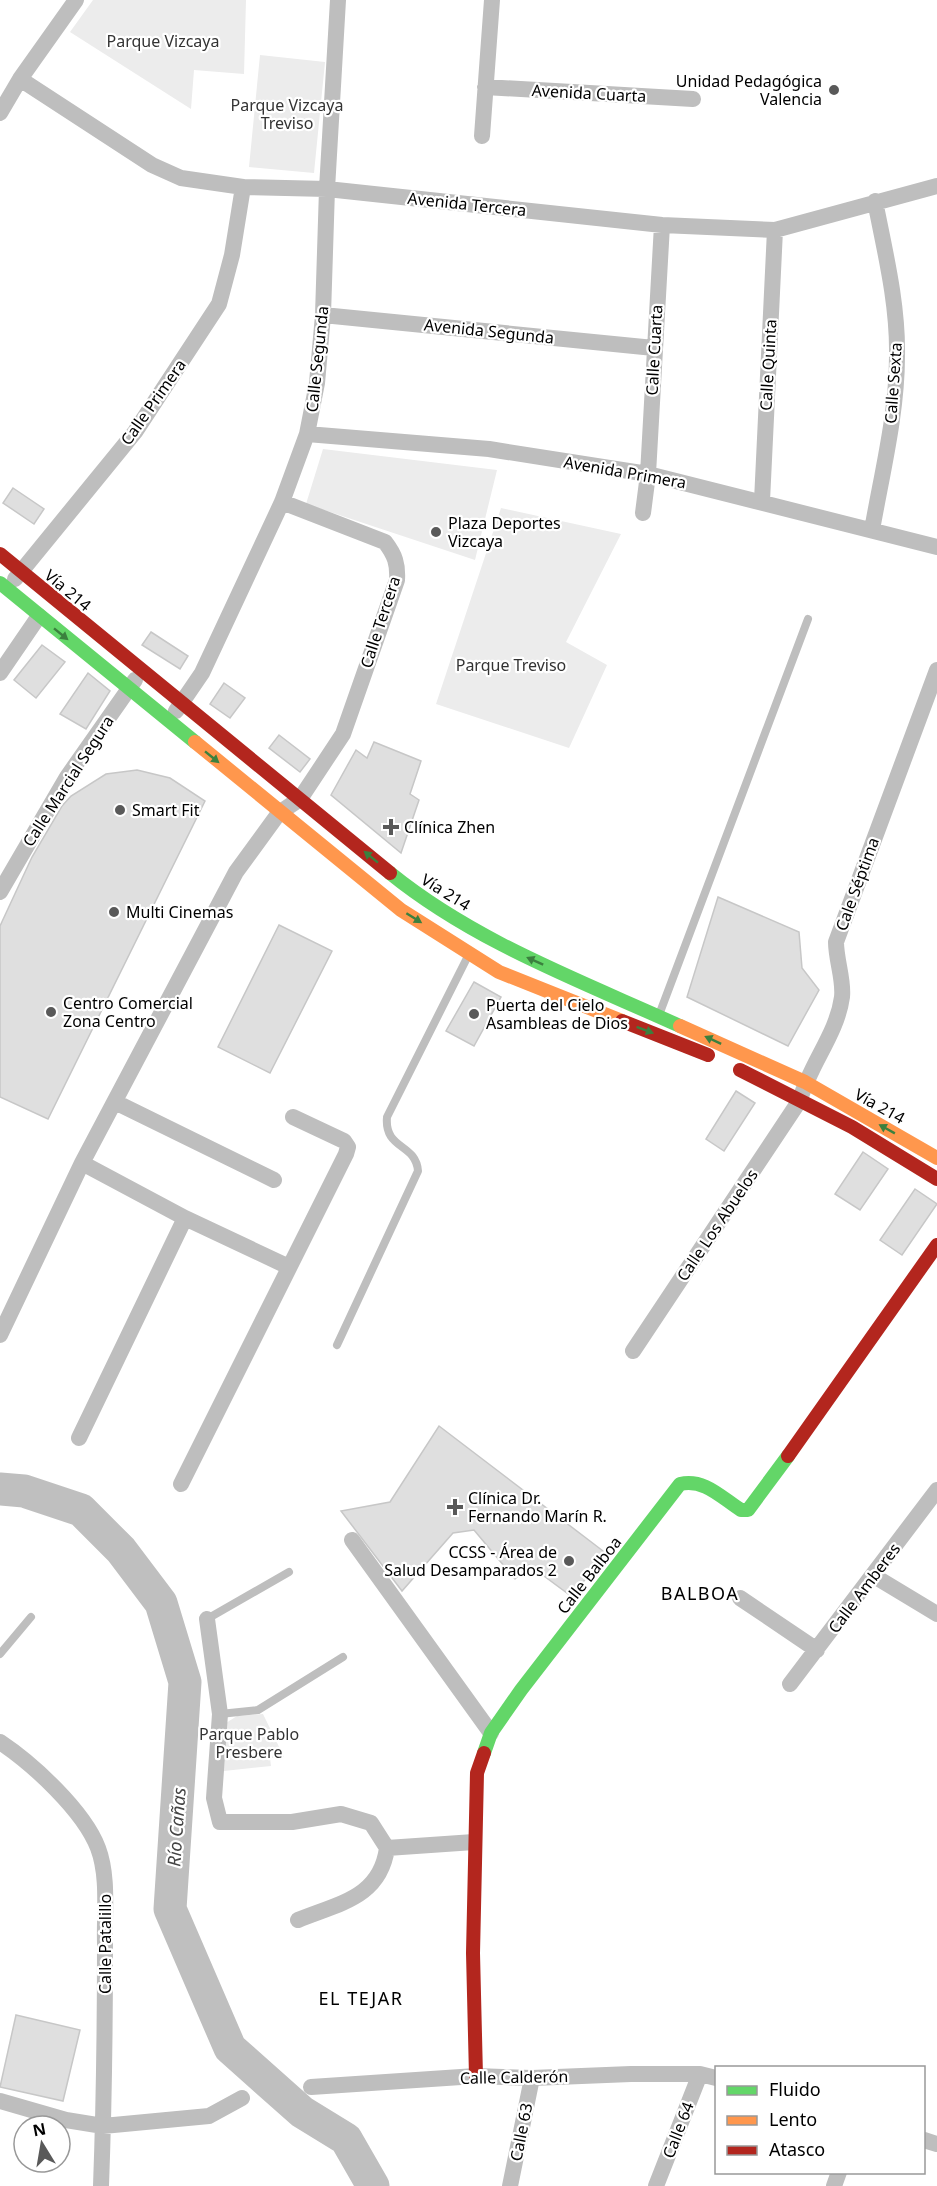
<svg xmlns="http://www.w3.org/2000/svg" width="937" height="2186" font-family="'Noto Sans',sans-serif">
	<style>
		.green { fill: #ececec }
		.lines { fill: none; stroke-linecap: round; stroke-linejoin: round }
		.river { stroke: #bfbfbf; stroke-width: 33 }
		.building { fill: #dfdfdf; stroke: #c7c7c7; stroke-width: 1.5 }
		.lane { stroke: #bebebe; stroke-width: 8 }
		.street { stroke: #bebebe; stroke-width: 16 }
		.fast { stroke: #63d668; stroke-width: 14 }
		.slow { stroke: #ff974d; stroke-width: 14 }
		.jam { stroke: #b3261e; stroke-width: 14 }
		.oneway { fill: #3b803e }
		.poi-dot { fill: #595959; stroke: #fff; stroke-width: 2 }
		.labels { text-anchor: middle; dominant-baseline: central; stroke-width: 4.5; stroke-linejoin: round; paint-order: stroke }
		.park-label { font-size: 16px; fill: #333; stroke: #fff }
		.poi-label { font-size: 16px; fill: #000; stroke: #fff; text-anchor: start }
		.street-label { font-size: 16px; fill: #000; stroke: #fff }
		.neighbourhood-label { font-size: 18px; letter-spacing: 1.5px; fill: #000; stroke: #fff }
		.water-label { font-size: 18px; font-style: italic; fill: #444; stroke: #fff }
	</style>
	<rect width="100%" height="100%" fill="#fff"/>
	<path class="green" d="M93,0H246L244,74L194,70L191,109L70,32Z
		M260,55L325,62L314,173L249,167Z
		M323,449L497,470L475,560L306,504Z
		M501,508L621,534L566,642L607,665L569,748L436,704Z
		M263,1714L284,1757L270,1758L271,1766L224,1771L226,1723L237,1716Z"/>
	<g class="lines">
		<path class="river" d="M0,1489L24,1491L81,1510L121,1550L161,1603L185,1682L170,1909L230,2048L302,2112L346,2139L373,2186"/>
	</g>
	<path class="building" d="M13,488L44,509L34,524L3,503Z
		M151,632L188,656L180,669L142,645Z
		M42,645L65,662L36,698L14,680Z
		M88,673L110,691L86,729L60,714Z
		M224,683L245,698L230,718L210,704Z
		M279,735L310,759L300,772L269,748Z
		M374,742L421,761L410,794L419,800L401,853L331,795L356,750L367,758Z
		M137,770L170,778L205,801L48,1119L0,1097V926L32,857L62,806L71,796L106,774Z
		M718,897L799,932L802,968L819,990L788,1046L687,997Z
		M279,925L332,951L270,1073L218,1047Z
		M474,982L501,997L474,1046L446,1031Z
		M736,1091L755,1103L724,1151L706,1139Z
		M863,1152L888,1169L860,1210L835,1194Z
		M915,1189L937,1204L902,1255L880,1240Z
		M439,1426L607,1554L571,1596L529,1565L515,1579L474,1530L453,1533L402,1591L341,1511L390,1502Z
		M16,2015L80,2030L63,2101L0,2087Z"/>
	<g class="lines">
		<path class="lane" d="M659,1015L808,619
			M337,1345L418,1171C416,1143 384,1150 387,1117L468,956
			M207,1619L289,1572
			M0,1654L31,1617
			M220,1714L258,1710L343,1657"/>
		<path class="street" d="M20,79L152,165L181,178L243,187L327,189L662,225L775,230L937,186
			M485,87L693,99
			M0,113L20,79L76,0
			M482,136L492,0
			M323,315L654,348
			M307,434L489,449L648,474L937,547
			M762,501L775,230
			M643,513L648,474L662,225
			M872,530C882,473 897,414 897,356C898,304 885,252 875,201
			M15,579L135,432L219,304L232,255L243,187
			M0,673L39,616
			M176,711L202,673L282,502L307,434L317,383L323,315L327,189L338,0
			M0,892L67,777L135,680
			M115,1102L274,1180
			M82,1163L185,1218L289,1267
			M0,1335L82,1163L236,872L279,813L300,799L343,734L397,580C398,564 395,555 385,542L282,502
			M633,1351L800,1100C810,1064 837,1034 842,997C844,980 836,960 836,942L937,670
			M79,1438L185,1218
			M181,1484L346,1154L348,1147L344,1141L293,1117
			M352,1540L491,1733
			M874,1576L937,1614
			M740,1598L817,1650
			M207,1619L220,1714L214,1798L220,1822H292L341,1814L371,1823L387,1848L474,1842
			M790,1684L937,1490
			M0,1742C33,1764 84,1811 98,1848C109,1877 104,1914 105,1944C105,2025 104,2105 101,2186
			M298,1920C339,1903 380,1898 387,1848
			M311,2087L476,2076L532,2078L631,2074H700L716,2078
			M0,2101L66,2120L103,2126L209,2116L242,2098
			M924,2140L937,2144
			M510,2186L532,2078
			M656,2186L700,2074
			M834,2186L839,2172"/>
		<path class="fast" d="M0,583L195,742
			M390,873C475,942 581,981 680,1026
			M484,1753L491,1733L521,1690L680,1484C704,1478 722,1498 741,1510H748L788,1456"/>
		<path class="slow" d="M195,742L401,910L499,972L622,1021
			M680,1026L805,1082L937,1158"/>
		<path class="jam" d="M0,554L390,873
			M622,1021L708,1055
			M740,1070L852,1127L937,1179
			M788,1456L937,1245
			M476,2076L473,1953L477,1773L484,1753"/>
	</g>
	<defs><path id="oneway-solid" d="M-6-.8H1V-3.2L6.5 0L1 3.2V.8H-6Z" transform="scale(1.5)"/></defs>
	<g class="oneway">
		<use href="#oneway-solid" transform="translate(61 634) rotate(39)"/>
		<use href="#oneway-solid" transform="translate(212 757) rotate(39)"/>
		<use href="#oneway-solid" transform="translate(371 857) rotate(-141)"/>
		<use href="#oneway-solid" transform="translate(414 918) rotate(32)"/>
		<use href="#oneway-solid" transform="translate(535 961) rotate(-156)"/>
		<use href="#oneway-solid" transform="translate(645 1030) rotate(21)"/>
		<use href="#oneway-solid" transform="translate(713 1040) rotate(-155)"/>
		<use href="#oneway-solid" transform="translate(887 1129) rotate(-151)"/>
	</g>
	<g class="poi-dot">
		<circle cx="834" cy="90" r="6"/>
		<circle cx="436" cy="532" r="6"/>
		<circle cx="120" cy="810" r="6"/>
		<path d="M388 818h6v6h6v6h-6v6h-6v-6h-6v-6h6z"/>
		<circle cx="114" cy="912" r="6"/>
		<circle cx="51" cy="1012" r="6"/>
		<circle cx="474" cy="1014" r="6"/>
		<path d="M452 1498h6v6h6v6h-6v6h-6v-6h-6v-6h6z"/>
		<circle cx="569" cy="1561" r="6"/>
	</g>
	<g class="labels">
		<g class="park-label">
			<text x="163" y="41">Parque Vizcaya</text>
			<text x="287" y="105">Parque Vizcaya<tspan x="287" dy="18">Treviso</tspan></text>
			<text x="511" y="665">Parque Treviso</text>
			<text x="249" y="1734">Parque Pablo<tspan x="249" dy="18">Presbere</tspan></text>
		</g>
		<g class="poi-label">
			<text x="822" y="81" text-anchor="end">Unidad Pedagógica<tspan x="822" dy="18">Valencia</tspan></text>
			<text x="448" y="523">Plaza Deportes<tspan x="448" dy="18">Vizcaya</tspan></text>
			<text x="132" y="810">Smart Fit</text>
			<text x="404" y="827">Clínica Zhen</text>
			<text x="126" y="912">Multi Cinemas</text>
			<text x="63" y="1003">Centro Comercial<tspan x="63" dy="18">Zona Centro</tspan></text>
			<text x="486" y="1005">Puerta del Cielo<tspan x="486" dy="18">Asambleas de Dios</tspan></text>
			<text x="468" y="1498">Clínica Dr.<tspan x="468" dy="18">Fernando Marín R.</tspan></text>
			<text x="557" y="1552" text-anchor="end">CCSS - Área de<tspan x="557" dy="18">Salud Desamparados 2</tspan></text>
		</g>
		<g class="street-label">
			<text transform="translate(589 93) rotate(3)">Avenida Cuarta</text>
			<text transform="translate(467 204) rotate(6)">Avenida Tercera</text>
			<text transform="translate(489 331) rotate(6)">Avenida Segunda</text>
			<text transform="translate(654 350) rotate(-87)">Calle Cuarta</text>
			<text transform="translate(317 359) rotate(-84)">Calle Segunda</text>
			<text transform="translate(768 365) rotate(-87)">Calle Quinta</text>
			<text transform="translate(893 383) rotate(-86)">Calle Sexta</text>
			<text transform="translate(153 402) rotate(-55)">Calle Primera</text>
			<text transform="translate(625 472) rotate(10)">Avenida Primera</text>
			<text transform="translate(68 590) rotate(40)">Vía 214</text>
			<text transform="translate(380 622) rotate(-72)">Calle Tercera</text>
			<text transform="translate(68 781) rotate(-57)">Calle Marcial Segura</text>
			<text transform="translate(857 884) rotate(-70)">Cale Séptima</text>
			<text transform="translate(446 892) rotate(32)">Vía 214</text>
			<text transform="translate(880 1106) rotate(29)">Vía 214</text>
			<text transform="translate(717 1225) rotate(-56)">Calle Los Abuelos</text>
			<text transform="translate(589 1575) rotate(-52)">Calle Balboa</text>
			<text transform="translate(864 1588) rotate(-53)">Calle Amberes</text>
			<text transform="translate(105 1944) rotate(-90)">Calle Patalillo</text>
			<text transform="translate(514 2077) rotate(-1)">Calle Calderón</text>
			<text transform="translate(678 2130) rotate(-69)">Calle 64</text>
			<text transform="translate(521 2132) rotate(-79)">Calle 63</text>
		</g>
		<g class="neighbourhood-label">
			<text x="700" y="1593">BALBOA</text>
			<text x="361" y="1998">EL TEJAR</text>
		</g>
		<g class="water-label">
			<text transform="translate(176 1827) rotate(-86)">Río Cañas</text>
		</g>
	</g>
	<rect x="715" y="2066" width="210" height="108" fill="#ffffff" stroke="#999999" stroke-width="1.5"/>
	<rect x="727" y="2086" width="30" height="9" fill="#63d668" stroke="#999999" stroke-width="1.5"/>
	<text x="769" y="2096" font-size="18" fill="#000000">Fluido</text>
	<rect x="727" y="2116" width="30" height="9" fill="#ff974d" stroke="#999999" stroke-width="1.5"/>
	<text x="769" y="2126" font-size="18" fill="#000000">Lento</text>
	<rect x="727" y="2146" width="30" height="9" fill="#b3261e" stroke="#999999" stroke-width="1.5"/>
	<text x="769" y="2156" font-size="18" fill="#000000">Atasco</text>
	<g transform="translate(42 2144) rotate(349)"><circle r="28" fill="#ffffff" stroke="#999999" stroke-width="1.5"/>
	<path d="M0-4.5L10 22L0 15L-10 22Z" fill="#595959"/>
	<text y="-9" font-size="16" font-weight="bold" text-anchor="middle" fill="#000000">N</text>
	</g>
</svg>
